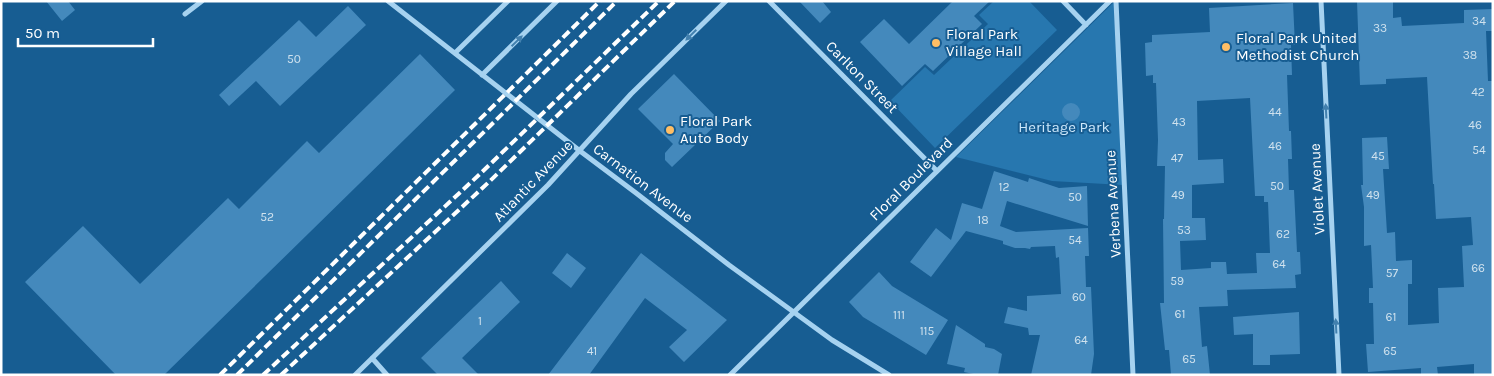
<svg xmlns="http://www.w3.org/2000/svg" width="1494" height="376" font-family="Karla,sans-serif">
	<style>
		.green { fill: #2777af }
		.building { fill: #4489bc; fill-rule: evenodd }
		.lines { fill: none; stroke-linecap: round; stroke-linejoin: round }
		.street { stroke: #a6d2f0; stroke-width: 5 }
		.rail { stroke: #fff; stroke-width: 4; stroke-dasharray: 9 4; stroke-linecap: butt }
		.oneway { fill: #4280ae }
		.poi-dot { fill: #ffbe65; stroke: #175d92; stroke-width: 2 }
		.labels { text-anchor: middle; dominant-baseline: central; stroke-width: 4; stroke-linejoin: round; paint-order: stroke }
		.number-label { font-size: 12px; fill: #d0e2ee }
		.poi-label { font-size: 15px; fill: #fff; stroke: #175d92; text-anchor: start }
		.street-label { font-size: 15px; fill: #fff; stroke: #175d92 }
		.park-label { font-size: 15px; fill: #cde8fb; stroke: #175d92 }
	</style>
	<rect width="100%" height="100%" fill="#175d92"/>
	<path class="green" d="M994,1H1029L1057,30L935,148L890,101L925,67L934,75L988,24L979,15Z
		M1114,2L1123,185L1052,181L956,157Z"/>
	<path class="building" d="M46,1H68L75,10L62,21Z
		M799,1H822L831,12L820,23Z
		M953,1H990L974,16L982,24L933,71L925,64L902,86L860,42L884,19L909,44Z
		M1357,1H1393V18L1401,17L1402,26L1464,23V10L1493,9V31H1486L1488,81H1492L1493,114V375H1474V364L1437,367L1438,375H1421V368L1368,372L1366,344H1374L1373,303H1369V288H1373L1371,245L1364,246V207L1361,185H1363L1362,138L1387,137L1389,169H1383L1387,233L1395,232L1396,261L1412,260V284H1408V325L1439,323L1438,288L1464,287L1462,246L1473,245L1471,217L1436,219L1434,184H1433L1427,77L1386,79V84L1360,85Z
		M1293,3L1295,45H1291L1292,75H1287L1289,131H1291L1292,159H1288L1289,190H1294L1297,252H1300L1301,274L1295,275L1296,288L1227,290L1228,306L1199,307L1202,347L1207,346L1210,375H1171L1169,350H1165L1160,303H1164L1163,219H1164L1165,166H1157L1158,140L1156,83H1153V75L1146,76L1145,43L1152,42V35L1210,32L1209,8ZM1250,98L1255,196H1264V202H1268L1270,253H1256L1257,273L1227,274L1226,262H1211V268L1181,270L1180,241L1206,240L1205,218H1192V185L1224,183L1223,159L1198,160L1197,101Z
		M348,6L366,25L280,106L256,81L229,106L219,95L299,20L316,37Z
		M420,54L455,90L164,375H116L25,282L83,226L140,284L228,198L239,209L307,141L319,153Z
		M674,74L720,121L672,167L665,160V153L673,144L638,109Z
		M1062 112a9 9 0 1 1 18 0a9 9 0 1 1-18 0Z
		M994,171L1028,182L1029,178L1059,188L1087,186L1088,226L1007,201L1000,226L1016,232L1088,228L1089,256H1085L1086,287H1091L1094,354L1091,375H1031L1040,335H1029L1028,328L1004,323L1008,307L1027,311V296L1061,294L1059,257L1056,258L1055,246L1031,247L1030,249L1025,248H1015L1003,244V241L966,231L931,277L910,262L936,228L951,240L962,203L982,209Z
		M567,253L586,268L571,288L552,273Z
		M641,253L727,320L684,362L669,347L687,330L645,298L589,375H548Z
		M879,272L892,286L948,320L926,355L863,317L849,302Z
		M501,281L520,302L462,358L479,375H438L421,358Z
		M1299,312L1300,354L1270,355V365H1253V334L1234,335L1233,317Z
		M956,325L985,344V347L994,349L1002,354L998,375H978L964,372L965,368L947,364Z"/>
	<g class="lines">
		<path class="street" d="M388,1L580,151L636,193L729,265L832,340L889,375
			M769,1L937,171
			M1063,1L1086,25
			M1116,1L1133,375
			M1321,1L1339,375
			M185,14L202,1
			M455,53L508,1
			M482,75L557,1
			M372,358L387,375
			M355,375L548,185L631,94L726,1
			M730,375L1110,1"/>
		<path class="rail" d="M220,375L600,1
			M237,375L617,1
			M263,375L481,173L659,1
			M281,375L490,181L675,1"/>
	</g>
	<defs><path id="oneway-solid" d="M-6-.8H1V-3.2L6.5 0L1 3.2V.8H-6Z" transform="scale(1.25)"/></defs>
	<g class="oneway">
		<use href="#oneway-solid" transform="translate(691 35) rotate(135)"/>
		<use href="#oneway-solid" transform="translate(517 41) rotate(-44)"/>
		<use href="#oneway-solid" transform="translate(1326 111) rotate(-93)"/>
		<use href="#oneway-solid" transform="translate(1336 326) rotate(-93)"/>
	</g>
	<g class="poi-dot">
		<circle cx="936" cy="43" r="5"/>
		<circle cx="1226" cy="47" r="5"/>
		<circle cx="670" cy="130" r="5"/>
	</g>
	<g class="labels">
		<g class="number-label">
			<text x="1479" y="21">34</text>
			<text x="1380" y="28">33</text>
			<text x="1470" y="55">38</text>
			<text x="294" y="59">50</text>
			<text x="1478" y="92">42</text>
			<text x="1275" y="112">44</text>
			<text x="1179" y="122">43</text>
			<text x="1475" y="125">46</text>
			<text x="1275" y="146">46</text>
			<text x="1479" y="150">54</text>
			<text x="1378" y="156">45</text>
			<text x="1177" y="158">47</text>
			<text x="1277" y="186">50</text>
			<text x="1004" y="187">12</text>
			<text x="1178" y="195">49</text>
			<text x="1373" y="195">49</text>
			<text x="1075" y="197">50</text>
			<text x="267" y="217">52</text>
			<text x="983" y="220">18</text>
			<text x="1184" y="230">53</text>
			<text x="1283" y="234">62</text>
			<text x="1075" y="240">54</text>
			<text x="1279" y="264">64</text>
			<text x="1478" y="268">66</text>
			<text x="1392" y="273">57</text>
			<text x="1177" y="281">59</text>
			<text x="1079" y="297">60</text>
			<text x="1180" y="314">61</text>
			<text x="899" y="315">111</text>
			<text x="1391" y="317">61</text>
			<text x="480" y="321">1</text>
			<text x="927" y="331">115</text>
			<text x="1081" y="340">64</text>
			<text x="592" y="351">41</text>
			<text x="1390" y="351">65</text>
			<text x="1189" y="359">65</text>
		</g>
		<g class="poi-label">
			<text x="946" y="34">Floral Park<tspan x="946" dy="17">Village Hall</tspan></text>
			<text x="1236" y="38">Floral Park United<tspan x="1236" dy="17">Methodist Church</tspan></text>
			<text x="680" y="121">Floral Park<tspan x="680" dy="17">Auto Body</tspan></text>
		</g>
		<g class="street-label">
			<text transform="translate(862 77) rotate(45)">Carlton Street</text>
			<text transform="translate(911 179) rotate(-45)">Floral Boulevard</text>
			<text transform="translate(533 181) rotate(-46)">Atlantic Avenue</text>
			<text transform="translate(643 183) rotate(37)">Carnation Avenue</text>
			<text transform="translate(1317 189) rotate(-93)">Violet Avenue</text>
			<text transform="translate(1113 204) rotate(-93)">Verbena Avenue</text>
		</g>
		<g class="park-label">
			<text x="1064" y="127">Heritage Park</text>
		</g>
	</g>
	<rect width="1494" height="376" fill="none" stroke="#ffffff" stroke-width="5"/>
	<path d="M18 38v8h135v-8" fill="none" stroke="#ffffff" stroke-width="2.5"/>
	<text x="25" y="38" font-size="15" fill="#ffffff" stroke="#175d92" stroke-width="4" paint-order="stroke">50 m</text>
</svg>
